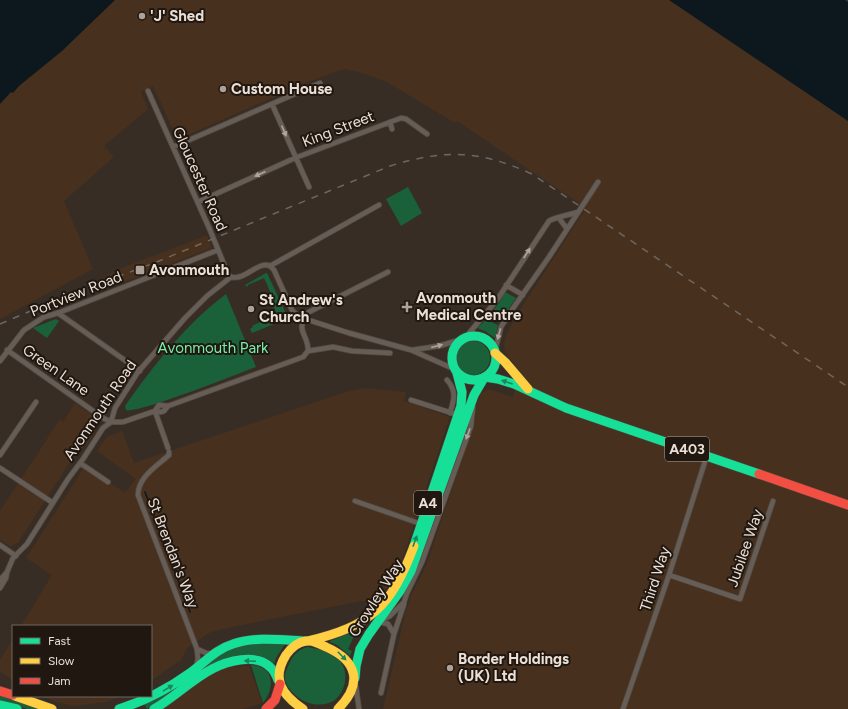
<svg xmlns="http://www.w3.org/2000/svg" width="848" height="709" font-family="Figtree,sans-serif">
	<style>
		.built { fill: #47311e }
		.green { fill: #1a613a }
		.water { fill: #0c181e }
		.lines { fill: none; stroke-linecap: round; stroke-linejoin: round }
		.stream { stroke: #0c181e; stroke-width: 1.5 }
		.street-casing { stroke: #534a42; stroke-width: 6 }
		.fast-casing { stroke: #534a42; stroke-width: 10 }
		.slow-casing { stroke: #534a42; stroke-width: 10 }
		.jam-casing { stroke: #534a42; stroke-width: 10 }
		.street { stroke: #655d56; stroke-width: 4.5 }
		.fast { stroke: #16e098; stroke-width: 9 }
		.slow { stroke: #ffcf43; stroke-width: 9 }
		.jam { stroke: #f24e42; stroke-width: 9 }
		.rail { stroke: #6e6760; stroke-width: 1.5; stroke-dasharray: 7 7; stroke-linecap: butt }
		.oneway { fill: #afa59c }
		.oneway2 { fill: #1a865b }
		.poi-dot { fill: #ada198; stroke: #1f1710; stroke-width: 1.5 }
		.labels { text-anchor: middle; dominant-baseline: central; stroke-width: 4; stroke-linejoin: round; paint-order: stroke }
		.shield { fill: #1f1710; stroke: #aea49b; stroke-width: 1 }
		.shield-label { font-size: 14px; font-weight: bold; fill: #ece0d6 }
		.poi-label { font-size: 15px; font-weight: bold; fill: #ece0d6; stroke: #1f1710; text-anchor: start }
		.street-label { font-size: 15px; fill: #ece0d6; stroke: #1f1710 }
		.park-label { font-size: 15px; fill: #77eea7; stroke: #1f1710 }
	</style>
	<rect width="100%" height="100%" fill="#372d24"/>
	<path class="built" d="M0,0H848V709H383L405,614L411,595L426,566L475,421L477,403L480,394L489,389L513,397L520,373L506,353L504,348L505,338L518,313L586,208L457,121L455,123L387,82L359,72L344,69L308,82L181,138L176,136L153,86L141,92L148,109L104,146L114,157L64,201L93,269L0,319Z
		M205,236H207L212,248L93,294L90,284L124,267Z
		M365,388L406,392L404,401L450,417L400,566L388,587L375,601H361L227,628L211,632L187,648L181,660L151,681V626H21L52,575L26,558L83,469L109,486L111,483L125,493L136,479L97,451L107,437L122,431L134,463L346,392Z
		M75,403L100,421L87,445L77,451L18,543L10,546L0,540V511L60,419L63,422Z
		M13,639V680L0,672V660Z
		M241,666H249L262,703L243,709H161L214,673L225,668Z
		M40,696H124L105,702L74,706L57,702Z"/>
	<path class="green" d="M408,187L422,213L401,226L386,199Z
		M266,273H267L288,318L252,333L250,329L253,327L252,326L262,321V319L276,312L270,299L272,296L264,278L248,285L247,287L245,285Z
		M505,292L516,298L499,323L487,318L499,303Z
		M226,294L256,367C237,374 138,414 126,410L125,406C154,365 185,325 226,294Z
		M56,319L59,321L47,338L33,328Z
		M486,320L498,325L495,338L485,331L477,328Z
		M456 358a17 17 0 1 1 34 0a17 17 0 1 1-34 0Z
		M353,632L354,636L348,649L352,651L350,656L337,645L330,642V641Z
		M253,644H285L276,658L274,664L243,656L147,709L144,704L214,657L232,648Z
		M308,647C316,649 327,650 334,655C350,666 348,689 335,700C321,709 303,704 292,692C289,688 285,684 285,679C284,674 287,669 289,664C293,655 298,649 308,647Z
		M251,665C275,666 275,688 263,703Z
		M0,695L41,709H28L0,702Z"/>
	<path class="water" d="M0,0H115L62,51L19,86L13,93L11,92L0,104Z
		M669,0H845L848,2V121Z"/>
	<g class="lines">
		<path class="stream" d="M145,492L190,612"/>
		<defs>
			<path id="street" d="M148,91L210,230L228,274L231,277
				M272,104L309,187
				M390,122L392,129
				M173,147L320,83
				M198,202L295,158L401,118L406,119L427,134
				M559,218L567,229
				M270,266L274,270L292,310L299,317L349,333L411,350L454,369
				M231,277C245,281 259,260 270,266L379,205
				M506,285L523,295
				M58,313L140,371
				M465,338L497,300L549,221C556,217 569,215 578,212
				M7,350L103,418L111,422H123L155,411L161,412L164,411L168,406
				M412,350L439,346L463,339
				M308,351C309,334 293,331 309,312L388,272
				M495,351L501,327L509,314L549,257L598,182
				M0,361L24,330L44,317L58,313L218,250
				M447,380C457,391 454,400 450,413
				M411,400L458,415
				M155,411L159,405L168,406L303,357L308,351L333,347L352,351L390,353
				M155,411L168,448
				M169,452V455C157,466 138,477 138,495L197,649L198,659L196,667
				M0,455L36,402
				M80,463L108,482
				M0,468L53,503
				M355,501L421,524
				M0,545L16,556
				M669,575L740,599L773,501
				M0,580L7,572
				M0,588L6,578L7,572L13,558L27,544L68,479L83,459L103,428L111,422L115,408L138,372L185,318L207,296L231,277
				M380,621L390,616L404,602L407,593L422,562L471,426L473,407
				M380,622L388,624L394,634
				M197,649L206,653L212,654
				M356,687L359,709
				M381,693L394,634L404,604
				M623,709L669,575L707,455"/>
			<path id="fast" d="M452 358a22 22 0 1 1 44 0a22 22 0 1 1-44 0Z
				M485,377L498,379L514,384L566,408L759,474
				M414,546L461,406L462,392L457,373
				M355,678L356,666L360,649L369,634L400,591L411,571L474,395L484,378
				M0,705L17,709
				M119,709C145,701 168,689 190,673C204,663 216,649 233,644C256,636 282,640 306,641
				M154,709C175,697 191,680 212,669C227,661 256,653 270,667C274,670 276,675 278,680"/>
			<path id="slow" d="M495,353L505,362L528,389
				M308,641C371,626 391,607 414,546
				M15,696L52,709
				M303,709C282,695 271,679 286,655C291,648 297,642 306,641C312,640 320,644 326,647C358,661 363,684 338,709"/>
			<path id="jam" d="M759,474L848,505
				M0,691L13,695
				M266,709L275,700L280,684"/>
		</defs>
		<use href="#street" class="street-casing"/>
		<use href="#fast" class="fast-casing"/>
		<use href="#slow" class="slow-casing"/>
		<use href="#jam" class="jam-casing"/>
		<use href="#street" class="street"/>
		<use href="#fast" class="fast"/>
		<use href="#slow" class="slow"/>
		<use href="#jam" class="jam"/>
		<path class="rail" d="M0,324L49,303L159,261L390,166C445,149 479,150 532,174L848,387"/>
	</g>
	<defs><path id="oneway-solid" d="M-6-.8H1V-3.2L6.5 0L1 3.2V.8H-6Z"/></defs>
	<g class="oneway">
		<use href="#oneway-solid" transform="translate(284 131) rotate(67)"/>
		<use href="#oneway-solid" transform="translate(260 174) rotate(156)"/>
		<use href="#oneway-solid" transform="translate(527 253) rotate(-57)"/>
		<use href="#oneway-solid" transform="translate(499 334) rotate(106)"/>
		<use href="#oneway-solid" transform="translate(437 346) rotate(-15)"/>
		<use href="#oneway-solid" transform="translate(468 434) rotate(110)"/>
	</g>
	<g class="oneway2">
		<use href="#oneway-solid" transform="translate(507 382) rotate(-161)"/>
		<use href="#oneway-solid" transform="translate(415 541) rotate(-70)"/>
		<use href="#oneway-solid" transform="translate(342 656) rotate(45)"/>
		<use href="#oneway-solid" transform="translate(250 661) rotate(-177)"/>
		<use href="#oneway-solid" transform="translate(168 688) rotate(-31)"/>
	</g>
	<g class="poi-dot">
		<circle cx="142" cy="16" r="4"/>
		<circle cx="223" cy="89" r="4"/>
		<rect x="135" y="265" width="10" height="10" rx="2"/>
		<path d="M405 301h4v4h4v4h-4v4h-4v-4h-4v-4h4z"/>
		<circle cx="251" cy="309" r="4"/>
		<circle cx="450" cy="668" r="4"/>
	</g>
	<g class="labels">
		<g class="shield">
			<rect x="665" y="437" width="44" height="24" rx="3"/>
			<rect x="414" y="491" width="28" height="24" rx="3"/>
		</g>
		<g class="shield-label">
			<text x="687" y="449">A403</text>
			<text x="428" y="503">A4</text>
		</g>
		<g class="poi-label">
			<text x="150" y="16">'J' Shed</text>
			<text x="231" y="89">Custom House</text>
			<text x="149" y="270">Avonmouth</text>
			<text x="416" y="298">Avonmouth<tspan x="416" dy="17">Medical Centre</tspan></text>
			<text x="259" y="300">St Andrew's<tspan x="259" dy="17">Church</tspan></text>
			<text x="458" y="659">Border Holdings<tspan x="458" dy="17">(UK) Ltd</tspan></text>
		</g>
		<g class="street-label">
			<text transform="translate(338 129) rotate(-21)">King Street</text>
			<text transform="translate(200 179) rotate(66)">Gloucester Road</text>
			<text transform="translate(76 294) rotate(-22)">Portview Road</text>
			<text transform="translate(56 370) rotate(35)">Green Lane</text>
			<text transform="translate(100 410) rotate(-56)">Avonmouth Road</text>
			<text transform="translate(745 548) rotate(-71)">Jubilee Way</text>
			<text transform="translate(173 553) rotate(69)">St Brendan's Way</text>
			<text transform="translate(655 579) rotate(-72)">Third Way</text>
			<text transform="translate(376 598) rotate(-58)">Crowley Way</text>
		</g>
		<g class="park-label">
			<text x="213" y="348">Avonmouth Park</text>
		</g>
	</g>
	<rect x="12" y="625" width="140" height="72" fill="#1f1710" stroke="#71675f"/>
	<rect x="20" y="638" width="20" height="6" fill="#16e098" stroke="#71675f"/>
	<text x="48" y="645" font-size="12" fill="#ece0d6">Fast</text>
	<rect x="20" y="658" width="20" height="6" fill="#ffcf43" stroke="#71675f"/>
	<text x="48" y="665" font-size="12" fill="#ece0d6">Slow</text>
	<rect x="20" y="678" width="20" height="6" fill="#f24e42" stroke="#71675f"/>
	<text x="48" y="685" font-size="12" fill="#ece0d6">Jam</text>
</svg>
